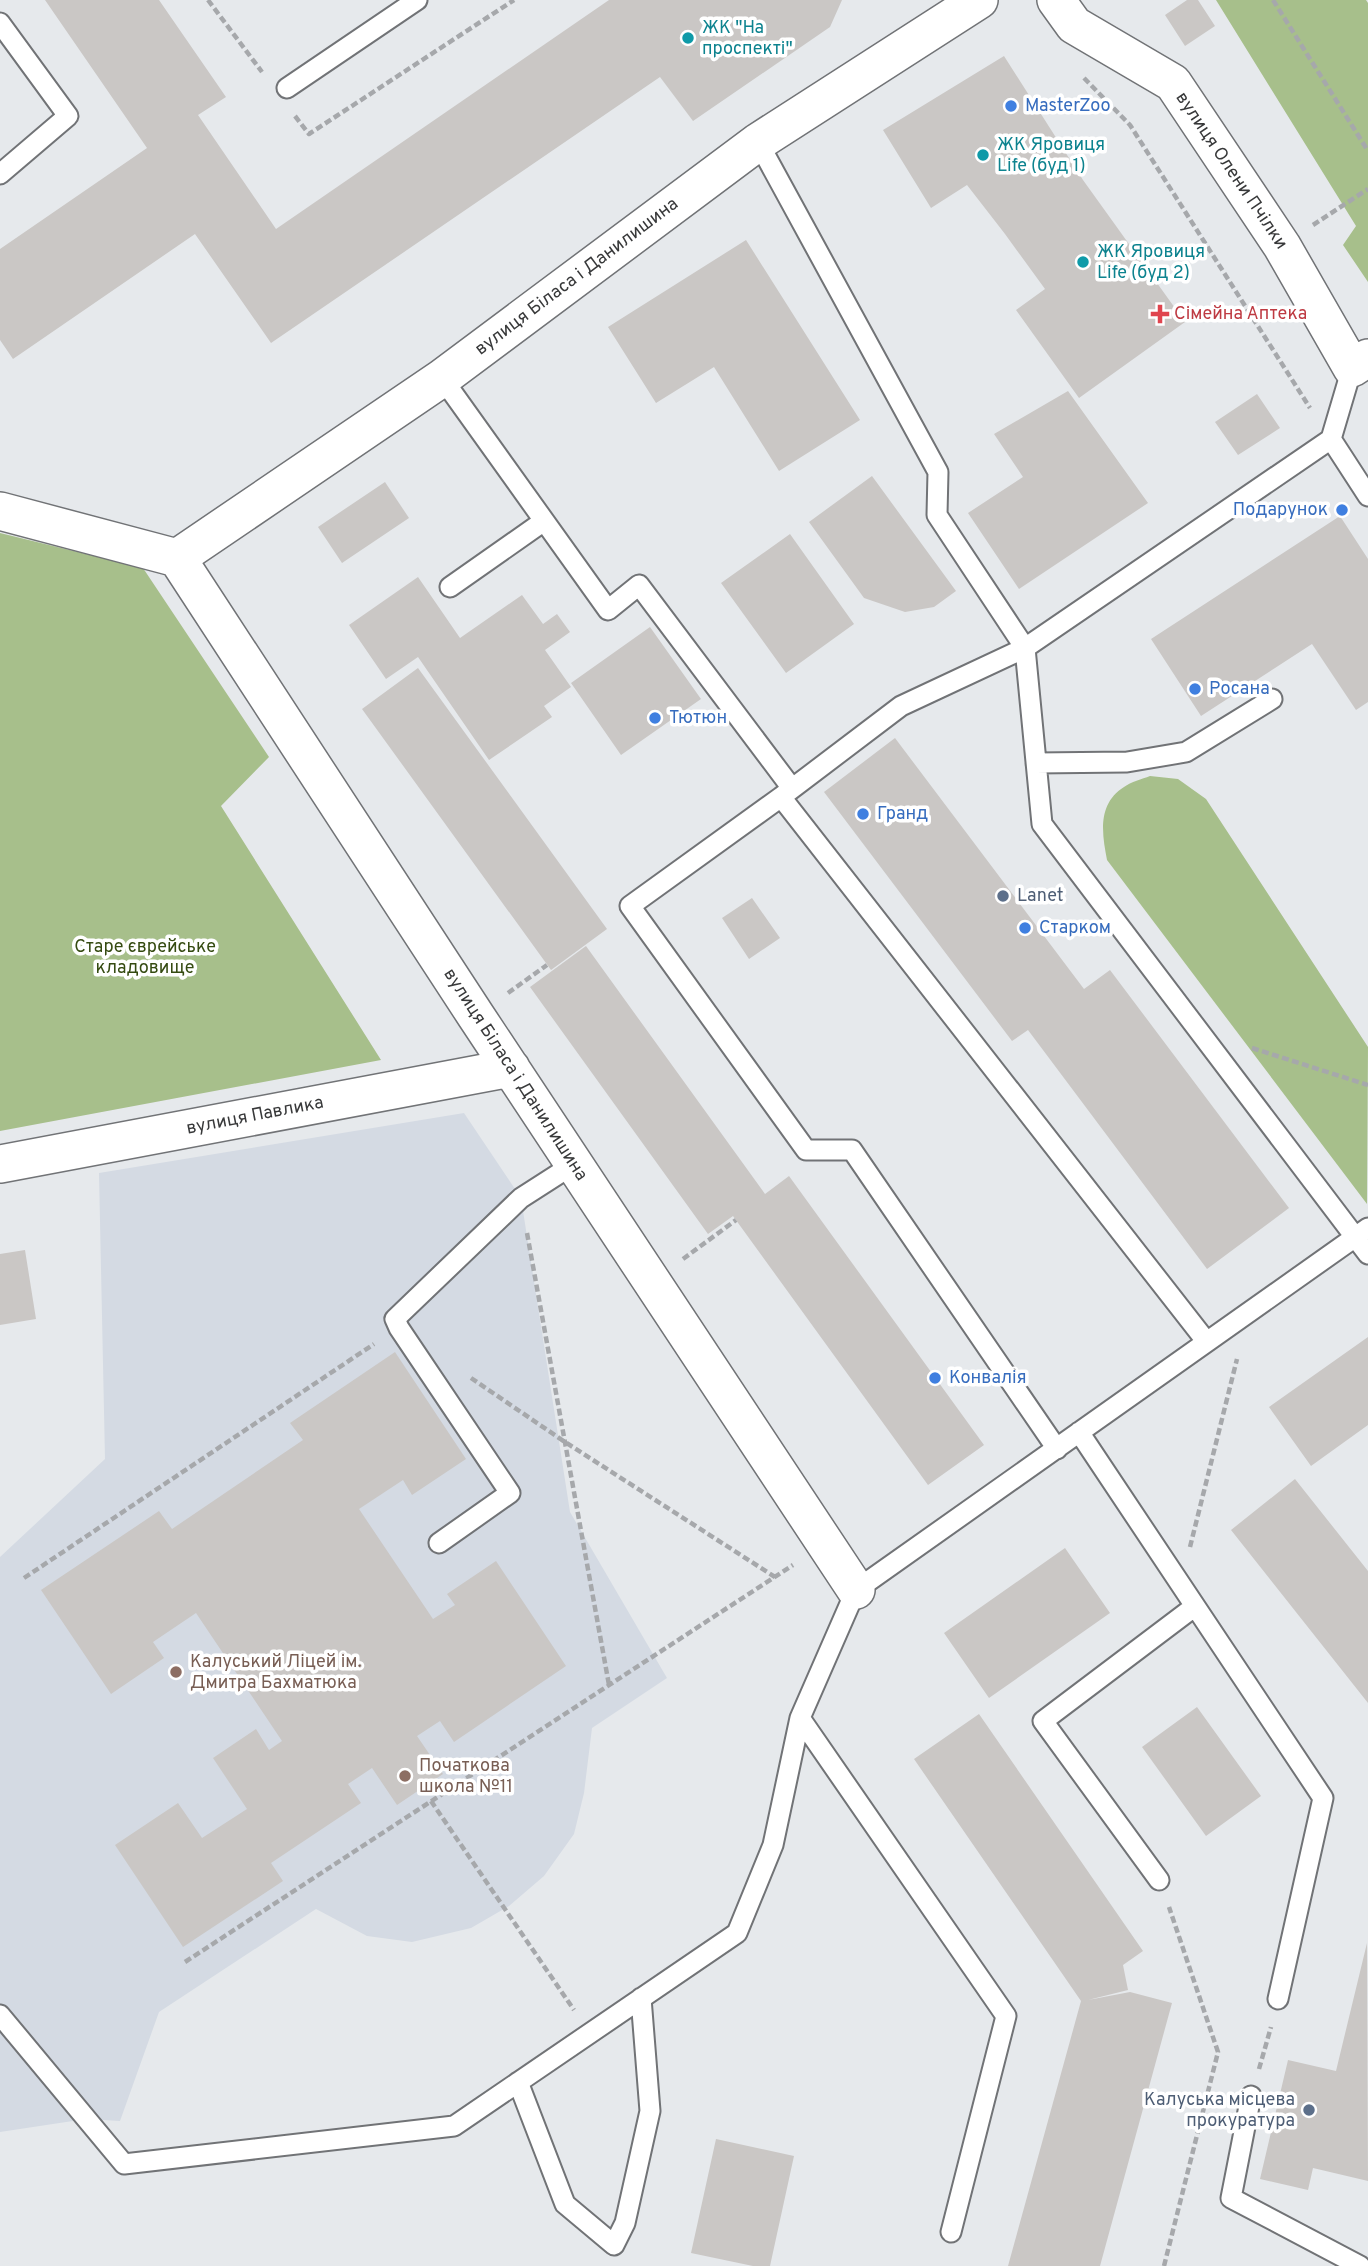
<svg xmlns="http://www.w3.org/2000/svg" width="1368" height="2266" font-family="Overpass,sans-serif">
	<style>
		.built { fill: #d4dae3 }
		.green { fill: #a7bf8b }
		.building { fill: #cac7c5 }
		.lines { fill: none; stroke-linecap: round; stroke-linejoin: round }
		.service-casing { stroke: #717376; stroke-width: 23 }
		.minor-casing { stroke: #717376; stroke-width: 40 }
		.path { stroke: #a6a8ab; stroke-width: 4.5; stroke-dasharray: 7 3.5; stroke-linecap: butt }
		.service { stroke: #fff; stroke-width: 19 }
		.minor { stroke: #fff; stroke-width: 37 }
		.culture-dot { fill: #0f9aa8; stroke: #fff; stroke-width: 2.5 }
		.shop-dot { fill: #3f7fe0; stroke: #fff; stroke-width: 2.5 }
		.health-dot { fill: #e0444e; stroke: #fff; stroke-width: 2.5 }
		.service-dot { fill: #5c6f8a; stroke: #fff; stroke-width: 2.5 }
		.education-dot { fill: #8d6e63; stroke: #fff; stroke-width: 2.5 }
		.labels { text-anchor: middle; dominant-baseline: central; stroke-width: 7; stroke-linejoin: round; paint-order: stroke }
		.culture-label { font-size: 18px; fill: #0d838f; stroke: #fff; text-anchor: start }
		.shop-label { font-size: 18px; fill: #366cbe; stroke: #fff; text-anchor: start }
		.street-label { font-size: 18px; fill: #38393a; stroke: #fff }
		.health-label { font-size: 18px; fill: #be3a42; stroke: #fff; text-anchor: start }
		.service-label { font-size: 18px; fill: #4e5e75; stroke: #fff; text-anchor: start }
		.park-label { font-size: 18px; fill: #354b11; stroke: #fff }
		.education-label { font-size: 18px; fill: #785e54; stroke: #fff; text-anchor: start }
	</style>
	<rect width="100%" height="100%" fill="#e6e9ec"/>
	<path class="built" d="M464,1113L521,1198L570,1512L667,1678L592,1728L584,1793L574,1834L544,1876L509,1906L471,1928L412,1942L367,1936L316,1909L159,2012L120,2121L86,2119L0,2132V1557L105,1459L99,1173Z"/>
	<path class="green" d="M1216,0H1366L1368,3V282L1343,245L1356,226Z
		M0,533L143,568L269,757L221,806L381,1060L0,1131Z
		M1150,776L1178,779L1206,799L1368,1047L1367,1204L1107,860C1102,834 1097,804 1124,787C1131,782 1142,779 1150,776Z"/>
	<path class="building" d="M45,0H159L226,97L198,115L276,229L609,0H842L830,27L693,121L660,77L271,343L195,234L13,359L0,340V249L147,148Z
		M1187,0H1198L1215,26L1185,46L1165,15Z
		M1004,56L1083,180L1185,322L1079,398L1016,310L1045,289L1005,234L967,185L931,208L883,130Z
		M746,240L860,420L779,471L714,367L656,403L608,327Z
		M1068,391L1148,503L1019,589L968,513L1023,477L994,434Z
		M1257,394L1280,428L1238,455L1215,422Z
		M872,476L956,591L934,607L905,612L864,598L809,522Z
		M385,482L409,518L342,563L318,527Z
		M1340,516L1368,559V702L1356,710L1312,644L1201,716L1151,639Z
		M790,534L854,624L786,673L721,583Z
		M418,577L460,638L522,595L543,624L557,614L570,632L545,650L571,687L544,706L552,717L489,760L418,657L386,679L349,625Z
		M650,627L701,699L621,755L571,683Z
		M418,668L607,929L551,970L362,709Z
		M895,738L1084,989L1110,970L1289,1208L1207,1269L1028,1030L1012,1041L824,792Z
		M752,898L780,938L749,959L722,918Z
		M586,946L765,1194L789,1176L984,1445L928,1485L733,1216L708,1234L530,987Z
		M25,1250L36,1319L0,1325V1254Z
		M1368,1337V1425L1311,1466L1269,1407Z
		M395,1352L466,1459L412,1495L403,1480L359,1509L433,1619L455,1605L447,1594L496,1561L566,1666L454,1742L440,1721L417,1736L443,1774L397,1805L372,1768L348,1784L361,1803L271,1863L283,1881L183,1947L115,1845L178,1803L202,1838L247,1809L213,1758L256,1729L269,1750L282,1741L196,1613L153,1642L164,1658L111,1694L41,1590L159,1511L172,1529L303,1440L290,1423Z
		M1295,1479L1368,1571V1703L1231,1530Z
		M1065,1548L1110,1613L989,1698L944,1633Z
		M1197,1707L1261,1796L1206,1836L1142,1747Z
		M979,1714L1143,1951L1123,1965L1128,1990L1088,2000L1130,1992L1172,2003L1100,2266H1008L1081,2001L914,1759Z
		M1367,1943L1368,2181L1313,2168L1308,2190L1260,2179L1288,2060L1336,2071Z
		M716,2139L794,2156L770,2266H753L691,2253Z"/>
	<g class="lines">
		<defs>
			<path id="service" d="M0,23L68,116L0,174
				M287,88L417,0
				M758,142L938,472L937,515L1025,648L1042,824L1368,1254
				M1352,368L1331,439L1368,496
				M442,378L608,610L639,585L791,787
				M450,587L544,521
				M1036,763L1127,762L1186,752L1272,699
				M781,797L1206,1341
				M1079,1432L1323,1798L1278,1999
				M1057,1449L852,1150H806L630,906L781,797L901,706L1025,648L1331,439
				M439,1543L510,1493L399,1328L395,1319L521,1198L574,1164
				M800,1718L1006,2016L951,2232
				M1159,1880L1043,1721L1194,1607
				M0,2015L124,2164L454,2126L737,1933L773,1845L800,1718L856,1590L1368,1228
				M518,2082L565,2204L614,2245L625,2223L650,2111L641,1998
				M1251,2096L1231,2198L1360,2266"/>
			<path id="minor" d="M1056,0L1074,25L1173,83L1282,246L1352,368L1368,358
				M0,511L177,558L442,378L758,142L979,0
				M177,558L476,1016L856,1590
				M0,1164L511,1068"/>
		</defs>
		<use href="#service" class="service-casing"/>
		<use href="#minor" class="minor-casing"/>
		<path class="path" d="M208,0L262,72
			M1273,0L1368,151
			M1084,78L1130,125L1310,408
			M295,116L309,134L514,0
			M1313,225L1368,189
			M508,993L547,965
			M1252,1048L1368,1085
			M527,1233L609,1685
			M683,1259L736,1220
			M471,1378L565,1442L775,1577
			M1190,1547L1237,1359
			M24,1578L374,1344
			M431,1801L574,2010
			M185,1962L793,1565
			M1259,2069L1271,2027
			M1164,2266L1218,2052L1169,1907"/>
		<use href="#service" class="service"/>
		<use href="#minor" class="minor"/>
	</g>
	<g class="culture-dot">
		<circle cx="688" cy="38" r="7"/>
		<circle cx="983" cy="155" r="7"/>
		<circle cx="1083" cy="262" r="7"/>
	</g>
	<g class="shop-dot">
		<circle cx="1011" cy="106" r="7"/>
		<circle cx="1342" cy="510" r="7"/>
		<circle cx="1195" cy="689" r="7"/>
		<circle cx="655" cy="718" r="7"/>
		<circle cx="863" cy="814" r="7"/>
		<circle cx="1025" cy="928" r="7"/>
		<circle cx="935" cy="1378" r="7"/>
	</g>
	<path class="health-dot" d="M1156.5 303.5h7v7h7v7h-7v7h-7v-7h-7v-7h7z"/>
	<g class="service-dot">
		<circle cx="1003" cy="896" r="7"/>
		<circle cx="1309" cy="2110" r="7"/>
	</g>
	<g class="education-dot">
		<circle cx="176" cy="1672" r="7"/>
		<circle cx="405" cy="1776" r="7"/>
	</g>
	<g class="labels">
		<g class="culture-label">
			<text x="702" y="28">ЖК "На<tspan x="702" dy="21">проспекті"</tspan></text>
			<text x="997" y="145">ЖК Яровиця<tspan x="997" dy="21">Life (буд 1)</tspan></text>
			<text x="1097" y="252">ЖК Яровиця<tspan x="1097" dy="21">Life (буд 2)</tspan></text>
		</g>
		<g class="shop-label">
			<text x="1025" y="106">MasterZoo</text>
			<text x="1328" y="510" text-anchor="end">Подарунок</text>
			<text x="1209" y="689">Росана</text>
			<text x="669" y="718">Тютюн</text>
			<text x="877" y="814">Гранд</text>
			<text x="1039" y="928">Старком</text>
			<text x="949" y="1378">Конвалія</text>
		</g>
		<g class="street-label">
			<text transform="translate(1231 171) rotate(56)">вулиця Олени Пчілки</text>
			<text transform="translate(577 277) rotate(-37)">вулиця Біласа і Данилишина</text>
			<text transform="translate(515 1075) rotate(57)">вулиця Біласа і Данилишина</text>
			<text transform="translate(255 1116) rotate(-11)">вулиця Павлика</text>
		</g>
		<g class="health-label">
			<text x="1174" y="314">Сімейна Аптека</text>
		</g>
		<g class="service-label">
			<text x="1017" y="896">Lanet</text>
			<text x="1295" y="2100" text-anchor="end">Калуська місцева<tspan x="1295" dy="21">прокуратура</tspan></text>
		</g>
		<g class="park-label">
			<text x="145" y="947">Старе єврейське<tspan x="145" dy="21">кладовище</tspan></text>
		</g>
		<g class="education-label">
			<text x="190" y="1662">Калуський Ліцей ім.<tspan x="190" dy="21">Дмитра Бахматюка</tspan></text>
			<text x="419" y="1766">Початкова<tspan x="419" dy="21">школа №11</tspan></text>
		</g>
	</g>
</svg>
